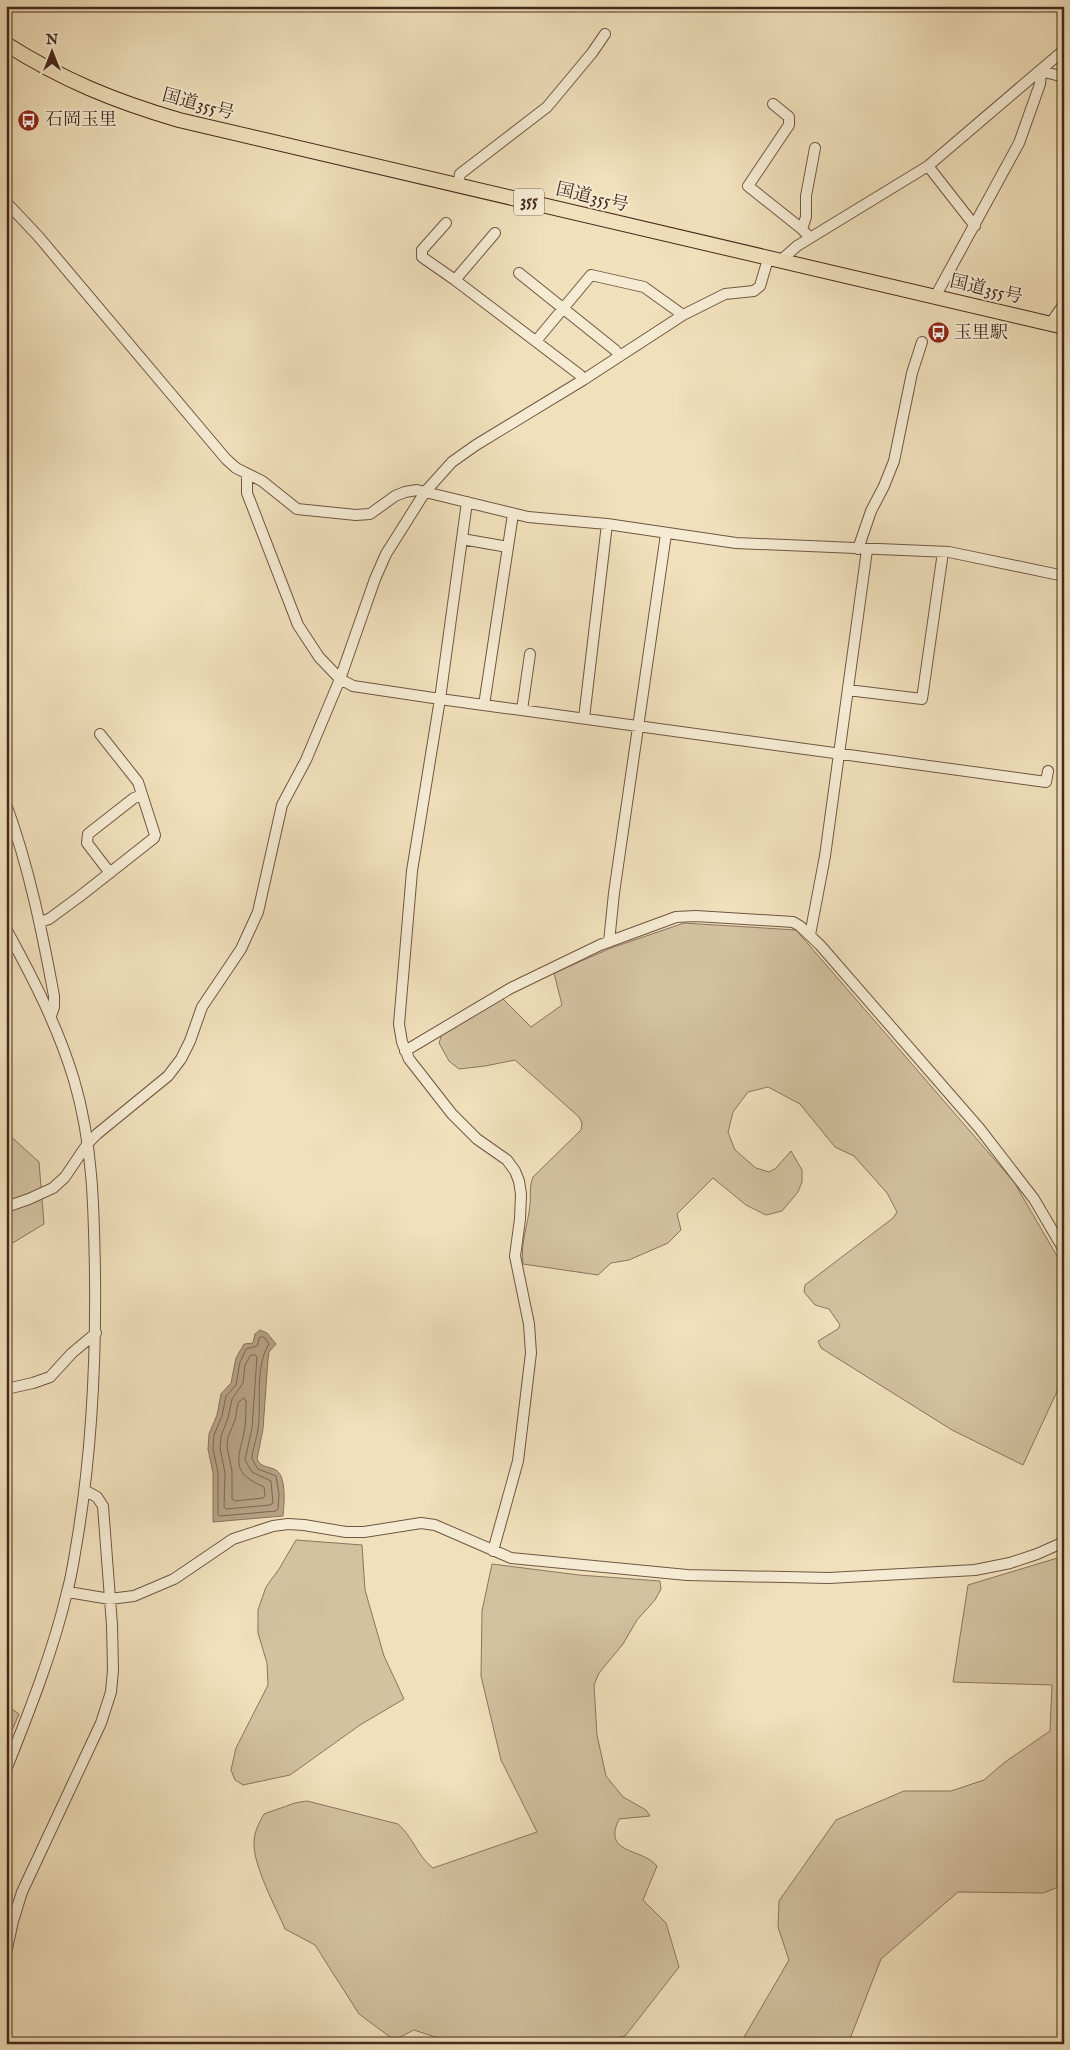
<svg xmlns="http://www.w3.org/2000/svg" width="1070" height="2050" font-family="'IM FELL English','Noto Serif JP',serif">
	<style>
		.green { fill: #d3c1a0; stroke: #8c745e }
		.water { fill: #b6a185; stroke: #89715b }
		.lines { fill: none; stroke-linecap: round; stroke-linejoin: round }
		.shore { stroke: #7e6450; stroke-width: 1 }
		.minor-casing { stroke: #705643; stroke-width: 12 }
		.highway-casing { stroke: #46281b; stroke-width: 16 }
		.minor { stroke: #f5ebd3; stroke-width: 10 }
		.highway { stroke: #f0e0bb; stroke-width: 14 }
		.labels { text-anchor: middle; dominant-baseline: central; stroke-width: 4; stroke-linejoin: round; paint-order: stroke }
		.shield { fill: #f5ebd3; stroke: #7a6252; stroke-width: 1 }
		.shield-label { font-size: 16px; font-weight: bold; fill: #46281b }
		.street-label { font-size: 18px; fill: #46281b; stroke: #f5ebd3 }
		.poi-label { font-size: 18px; fill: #46281b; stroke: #f5ebd3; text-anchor: start }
	</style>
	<rect width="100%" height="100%" fill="#f0e0bb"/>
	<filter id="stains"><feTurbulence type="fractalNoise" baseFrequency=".004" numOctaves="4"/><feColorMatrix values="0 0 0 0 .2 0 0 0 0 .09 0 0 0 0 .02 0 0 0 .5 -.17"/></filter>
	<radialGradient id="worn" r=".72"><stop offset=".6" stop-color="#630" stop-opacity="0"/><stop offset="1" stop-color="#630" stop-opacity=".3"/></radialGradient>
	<path class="green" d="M684,923L796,930L1014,1182L1064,1268V1384L1060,1385L1023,1465L952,1430L821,1348L818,1341L838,1329L840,1325L829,1309L815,1305L804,1292L805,1285L893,1218L897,1212L887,1193L854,1156L835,1147L800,1104L768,1087L748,1092L733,1112L728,1132L735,1150L756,1168L769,1172L775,1169L791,1151L802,1170V1182L798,1192L782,1211L766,1215L746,1205L713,1178L677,1214L681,1230L668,1243L629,1260L611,1263L598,1275L523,1264C520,1244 528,1225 530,1205C531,1195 529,1187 533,1177L581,1130L582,1123L579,1117L515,1060L485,1066L459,1069L449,1061L439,1043L442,1034L503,999L531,1027L562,1005L554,973L611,948Z
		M6,1132L39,1162L44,1224L6,1247Z
		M296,1540L362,1545L365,1590L384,1656L404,1699L360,1725L290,1775L243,1785L235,1780L231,1770L236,1748L268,1685L267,1663L258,1633V1610L266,1587L279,1569Z
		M1064,1556V1885L1043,1893L958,1892L881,1959L848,2044H740L789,1960L778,1927L779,1901L836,1820L904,1791H951L984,1780L1005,1762L1050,1731L1052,1685L953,1682L968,1585Z
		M492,1564L579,1575L660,1581L661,1589L655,1600L637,1620L623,1644L599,1673L594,1685L597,1735L606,1776L623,1797L646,1810L650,1816L619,1819C602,1855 641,1847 657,1866L643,1900L666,1923L679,1967L626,2035L606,2044H456L414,2030L394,2040L359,2014L315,1945L285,1929C276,1908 253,1865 254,1843C254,1832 259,1823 264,1814L295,1803L307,1801L398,1824C413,1837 418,1857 433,1868L537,1832L501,1760L481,1676L482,1611Z
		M6,1705L19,1714L6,1744Z"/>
	<path class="water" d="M260,1330L267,1333L276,1344L269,1352L268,1359L263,1429L257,1459C261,1468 269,1466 276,1470C287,1477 284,1506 283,1516L213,1522V1473L208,1449L209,1434L217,1415L221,1394L231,1383L236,1358L244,1344L253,1343L255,1334Z"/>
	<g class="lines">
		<path class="shore" d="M260,1337H264L269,1344C254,1368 262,1402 258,1429C257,1439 252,1449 252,1459L258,1469L276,1476L279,1494L278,1509L276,1511L220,1516L218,1514V1473L213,1449L214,1435L222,1416L226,1396L236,1385L240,1362L246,1349L257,1346Z
			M255,1355L257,1357L252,1428L245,1460L252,1472L271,1481L273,1503L270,1505L226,1509L224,1507L225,1473L220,1448L221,1436L228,1418L232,1399L243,1383L245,1365L250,1356Z
			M244,1398L246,1401C246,1411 246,1422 244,1433C237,1462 232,1473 264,1487L265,1496L263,1498L235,1501L232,1499V1471L227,1447L228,1437L235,1420L238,1403Z"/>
		<defs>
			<path id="minor" d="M773,104L789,117V125L748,186L802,229L810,238
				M928,166L975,226
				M458,185L460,174L547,107L592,53L605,34
				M6,202L38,236L226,459L236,468L262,481L297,509L356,515L370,514L395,496L405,492L417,490L528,517L607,524L736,543L949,552L1064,576
				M446,223L422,250V257L455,280
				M802,229L806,217V196L815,148
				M495,233L455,280L580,375L583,380
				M779,262L797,246L928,166L1064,50
				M519,273L615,350L620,356
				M935,297L1019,143L1040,84L1041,71L1064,77
				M1050,324L1064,304
				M536,341L591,275L644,287L683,315
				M247,474V493L298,625L319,657L340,679L353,686L440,699L1046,782L1048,771
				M467,502L440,699L412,871L399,1024L402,1042L409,1059L452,1114L477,1139L507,1160L515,1171L519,1181L521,1194L520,1219L515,1256L529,1324L531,1353L518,1461L493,1551
				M462,539L508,547
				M858,549L871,511L884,486L894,461L912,373L922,342
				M848,690L922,699L943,552
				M484,705L513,514
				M522,710L530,654
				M584,718L607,524
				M6,804C29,867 42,931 54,996V1007L51,1016
				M110,873L87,843L88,834L134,798L142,795
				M40,922L49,919L79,897L154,838L155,835L138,782L100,734
				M6,929C33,978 58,1027 74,1080C93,1144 94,1209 95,1275C96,1365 92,1452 77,1541C74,1558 72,1575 67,1592C53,1652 29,1712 6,1770
				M810,935L825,856L867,550
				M609,942L614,893L666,534
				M405,1051L511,988L600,945L676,917L696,916L793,922L800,926L820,945L980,1129L1034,1199L1064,1250
				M6,1207L29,1199L53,1188L65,1177L88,1143L97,1134L168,1076L181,1059L190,1041L202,1007L241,949L258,912L282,805L306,760L340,679L375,579L386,554L425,492L452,462L476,445L583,380L683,315L725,294L754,291L760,286L768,259
				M6,1389L33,1383L50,1377L72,1353L96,1333
				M68,1592L110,1599L134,1596L174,1579L233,1539L273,1526L288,1524L304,1525L346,1532H364L421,1523L435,1525L511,1558L687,1575L829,1578L975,1570L1010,1563L1037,1554L1064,1542
				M6,1953L13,1921L22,1892L101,1723L111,1692L113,1670L112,1625L103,1506L97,1497L86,1491"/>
			<path id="highway" d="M6,44C63,80 114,101 179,120L1064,327"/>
		</defs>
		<use href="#minor" class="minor-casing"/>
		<use href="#highway" class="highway-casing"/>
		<use href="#minor" class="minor"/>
		<use href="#highway" class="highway"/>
	</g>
	<defs>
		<symbol id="bus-disc" viewBox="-11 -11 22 22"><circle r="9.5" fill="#8f2418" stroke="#f5ebd3"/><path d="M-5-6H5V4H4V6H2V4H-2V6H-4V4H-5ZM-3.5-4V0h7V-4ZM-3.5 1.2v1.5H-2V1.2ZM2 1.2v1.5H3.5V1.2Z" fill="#fff"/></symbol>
	</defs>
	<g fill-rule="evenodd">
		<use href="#bus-disc" x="16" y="108" width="25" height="25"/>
		<use href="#bus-disc" x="926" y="320" width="25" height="25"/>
	</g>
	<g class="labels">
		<rect class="shield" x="514" y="188.5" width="30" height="27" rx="4"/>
		<g class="shield-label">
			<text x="529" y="202">355</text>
		</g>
		<g class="street-label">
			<text transform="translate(198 105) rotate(15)">国道355号</text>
			<text transform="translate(592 198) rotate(13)">国道355号</text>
			<text transform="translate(986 290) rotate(13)">国道355号</text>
		</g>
		<g class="poi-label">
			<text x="45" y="120">石岡玉里</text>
			<text x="954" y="333">玉里駅</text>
		</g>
	</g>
	<rect width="1070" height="2050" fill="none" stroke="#f0e0bb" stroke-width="25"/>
	<rect x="8" y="8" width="1055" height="2035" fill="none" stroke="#46281b" stroke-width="2.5"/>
	<rect x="12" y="12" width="1045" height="2025" fill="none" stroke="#46281b"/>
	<g transform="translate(52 52)" stroke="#f5ebd3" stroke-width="4" paint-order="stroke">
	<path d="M0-4L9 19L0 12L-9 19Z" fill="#46281b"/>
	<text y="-8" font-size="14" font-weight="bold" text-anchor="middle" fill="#46281b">N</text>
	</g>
	<rect width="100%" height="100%" filter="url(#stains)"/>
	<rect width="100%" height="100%" fill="url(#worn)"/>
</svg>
